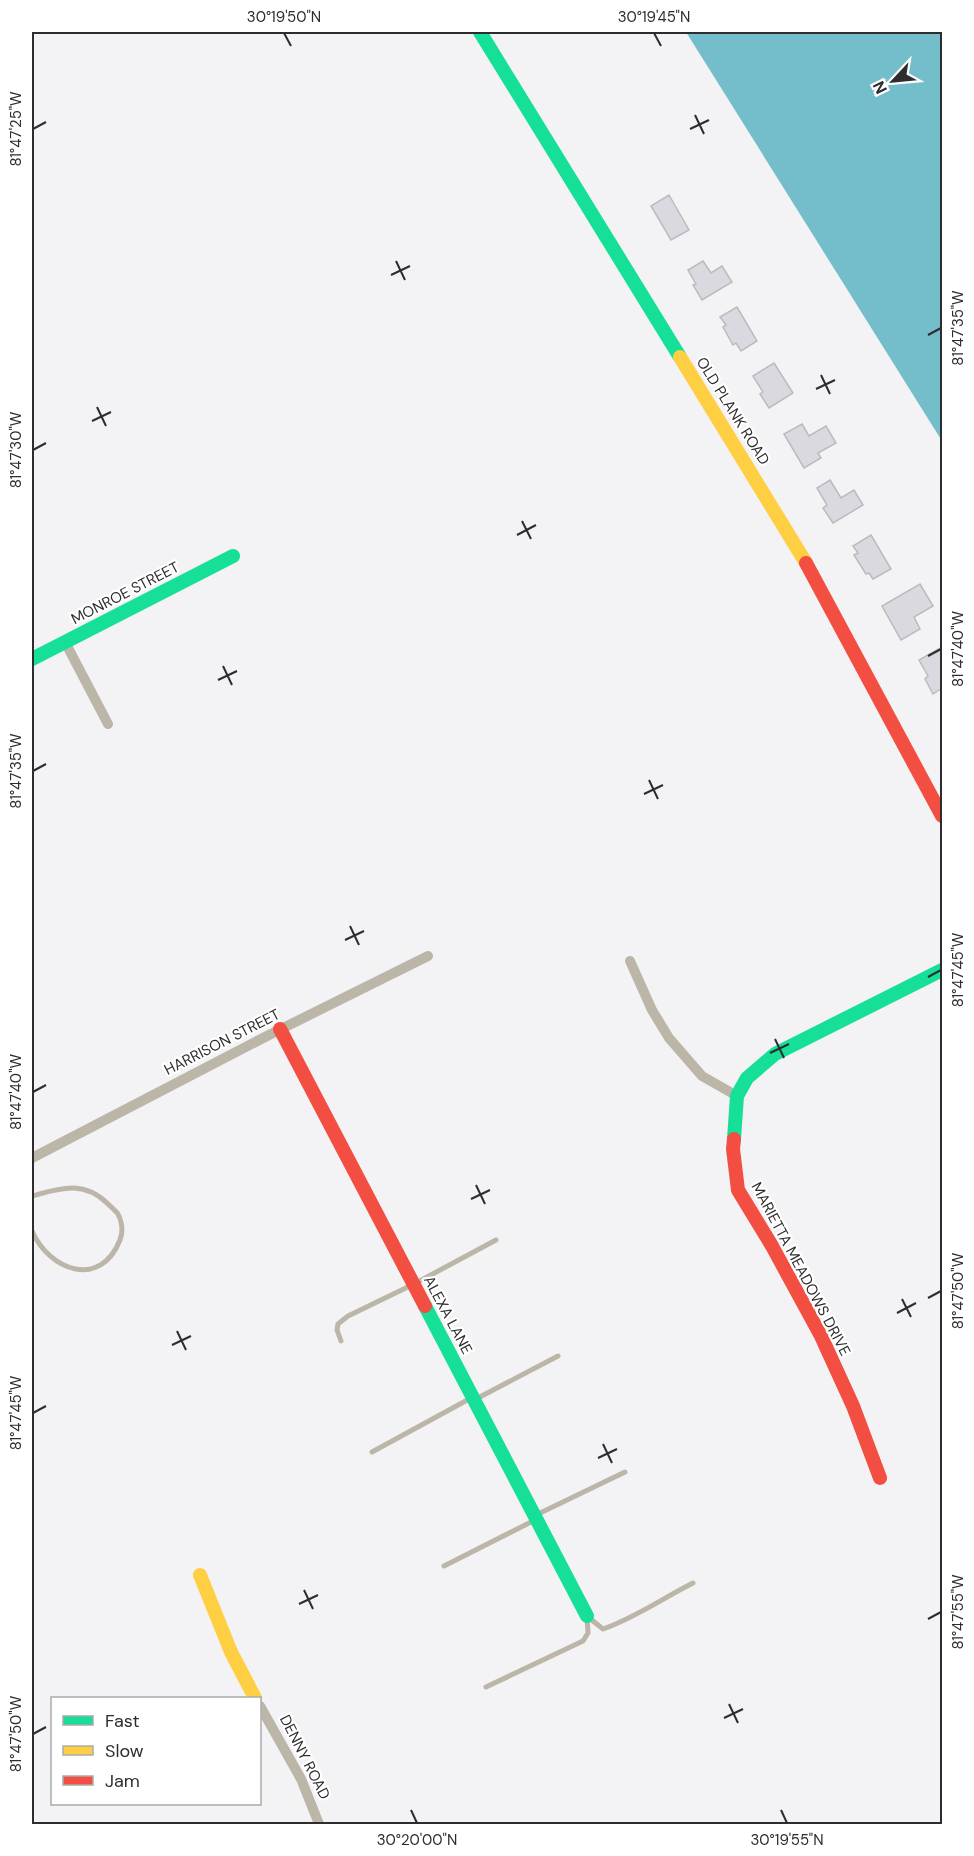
<svg xmlns="http://www.w3.org/2000/svg" width="974" height="1856" font-family="'DM Sans',sans-serif">
	<style>
		.water { fill: #74bdcb }
		.building { fill: #dad9e0; stroke: #bbbbbd; stroke-width: 1.5 }
		.lines { fill: none; stroke-linecap: round; stroke-linejoin: round }
		.lane { stroke: #bcb6a9; stroke-width: 5 }
		.street { stroke: #bcb6a9; stroke-width: 10 }
		.fast { stroke: #16e098; stroke-width: 14 }
		.slow { stroke: #ffcf43; stroke-width: 14 }
		.jam { stroke: #f24e42; stroke-width: 14 }
		.ticks { fill: none; stroke: #2d2c2e; stroke-width: 2 }
		.labels { text-anchor: middle; dominant-baseline: central; stroke-width: 4.5; stroke-linejoin: round; paint-order: stroke }
		.street-label { font-size: 15px; fill: #2d2c2e; stroke: #fff }
		.neatline { fill: none; stroke: #2d2c2e; stroke-width: 2 }
		.ticks-label { font-size: 15px; text-anchor: middle; fill: #2d2c2e }
	</style>
	<rect width="100%" height="100%" fill="#f3f2f4"/>
	<path class="water" d="M686,32H942V441Z"/>
	<path class="building" d="M669,195L689,230L671,240L651,206Z
		M703,261L711,273L722,266L732,282L702,300L693,285L696,284L688,270Z
		M737,307L757,341L741,351L736,343L733,345L723,327L726,325L720,317Z
		M774,363L793,393L769,408L760,394L763,392L753,376Z
		M802,424L809,436L826,426L836,443L818,453L821,458L804,468L784,434Z
		M830,480L841,498L854,490L863,505L833,523L823,508L827,505L817,488Z
		M871,535L891,569L873,579L869,573L866,574L854,555L858,553L853,546Z
		M920,584L933,606L914,617L920,629L901,640L882,606Z
		M942,647V688L933,694L925,679L928,676L919,660Z"/>
	<g class="lines">
		<path class="lane" d="M32,1196C61,1188 84,1180 108,1204C111,1207 116,1211 118,1214C122,1222 123,1232 120,1240C100,1290 49,1270 32,1231
			M341,1341L337,1330L338,1324L348,1316L414,1284L496,1240
			M476,1399L558,1356
			M372,1452L471,1398
			M536,1515L625,1472
			M444,1566L535,1520
			M588,1617L603,1629C635,1618 663,1598 693,1583
			M486,1687L583,1641L588,1633L587,1617"/>
		<path class="street" d="M65,642L108,724
			M630,961L652,1010L669,1038L702,1076L737,1096
			M32,1158L267,1036L428,956
			M260,1706L301,1779L319,1824"/>
		<path class="fast" d="M480,32L680,357
			M32,659L233,556
			M734,1139L737,1096L747,1078L775,1054L942,970
			M425,1306L587,1616"/>
		<path class="slow" d="M680,357L806,563
			M200,1575L231,1652L255,1698"/>
		<path class="jam" d="M806,563L942,816
			M280,1029L425,1306
			M734,1139L733,1149L738,1190L772,1246L821,1336L853,1406L880,1478"/>
	</g>
	<path class="ticks" d="M284,33L291,46M654,33L661,46M695,115L704,134M33,129L46,122M690,129L709,120M396,261L405,280M391,275L410,266M928,335L941,328M821,375L830,394M816,389L835,380M97,407L106,426M92,421L111,412M33,450L46,443M522,521L531,539M517,535L536,525M928,656L941,649M223,666L232,685M218,680L237,671M33,771L46,764M649,780L658,799M644,794L663,785M350,926L359,945M345,940L364,931M928,977L941,970M775,1039L784,1058M770,1053L789,1044M33,1092L46,1085M476,1185L485,1204M471,1199L490,1190M928,1298L941,1291M902,1299L911,1317M897,1313L916,1303M177,1331L186,1350M172,1345L191,1336M33,1413L46,1406M603,1444L612,1463M598,1458L617,1449M304,1590L313,1609M299,1604L318,1595M928,1619L941,1612M729,1704L738,1723M724,1718L743,1709M33,1734L46,1727M411,1810L417,1823M781,1810L787,1823"/>
	<g class="labels">
		<g class="street-label">
			<text transform="translate(733 411) rotate(58)">OLD PLANK ROAD</text>
			<text transform="translate(125 593) rotate(-27)">MONROE STREET</text>
			<text transform="translate(222 1042) rotate(-27)">HARRISON STREET</text>
			<text transform="translate(801 1269) rotate(62)">MARIETTA MEADOWS DRIVE</text>
			<text transform="translate(448 1315) rotate(62)">ALEXA LANE</text>
			<text transform="translate(305 1757) rotate(63)">DENNY ROAD</text>
		</g>
	</g>
	<rect width="974" height="1856" fill="none" stroke="#ffffff" stroke-width="66"/>
	<rect x="51" y="1697" width="210" height="108" fill="#ffffff" stroke="#ababab" stroke-width="1.5"/>
	<rect x="63" y="1716" width="30" height="9" fill="#16e098" stroke="#ababab" stroke-width="1.5"/>
	<text x="105" y="1727" font-size="18" fill="#2d2c2e">Fast</text>
	<rect x="63" y="1746" width="30" height="9" fill="#ffcf43" stroke="#ababab" stroke-width="1.5"/>
	<text x="105" y="1757" font-size="18" fill="#2d2c2e">Slow</text>
	<rect x="63" y="1776" width="30" height="9" fill="#f24e42" stroke="#ababab" stroke-width="1.5"/>
	<text x="105" y="1787" font-size="18" fill="#2d2c2e">Jam</text>
	<g transform="translate(893 81) rotate(244)" stroke="#ffffff" stroke-width="4.5" paint-order="stroke">
	<path d="M0-4.5L10 22L0 15L-10 22Z" fill="#2d2c2e"/>
	<text y="-9" font-size="16" font-weight="bold" text-anchor="middle" fill="#2d2c2e">N</text>
	</g>
	<rect x="33" y="33" width="908" height="1790" class="neatline"/>
	<g class="ticks-label">
		<text x="284" y="22">30°19'50"N</text>
		<text x="654" y="22">30°19'45"N</text>
		<text transform="translate(16 129) rotate(-90)" y="5">81°47'25"W</text>
		<text transform="translate(958 328) rotate(-90)" y="5">81°47'35"W</text>
		<text transform="translate(16 450) rotate(-90)" y="5">81°47'30"W</text>
		<text transform="translate(958 649) rotate(-90)" y="5">81°47'40"W</text>
		<text transform="translate(16 771) rotate(-90)" y="5">81°47'35"W</text>
		<text transform="translate(958 970) rotate(-90)" y="5">81°47'45"W</text>
		<text transform="translate(16 1092) rotate(-90)" y="5">81°47'40"W</text>
		<text transform="translate(958 1291) rotate(-90)" y="5">81°47'50"W</text>
		<text transform="translate(16 1413) rotate(-90)" y="5">81°47'45"W</text>
		<text transform="translate(958 1612) rotate(-90)" y="5">81°47'55"W</text>
		<text transform="translate(16 1734) rotate(-90)" y="5">81°47'50"W</text>
		<text x="417" y="1845">30°20'00"N</text>
		<text x="787" y="1845">30°19'55"N</text>
	</g>
</svg>
